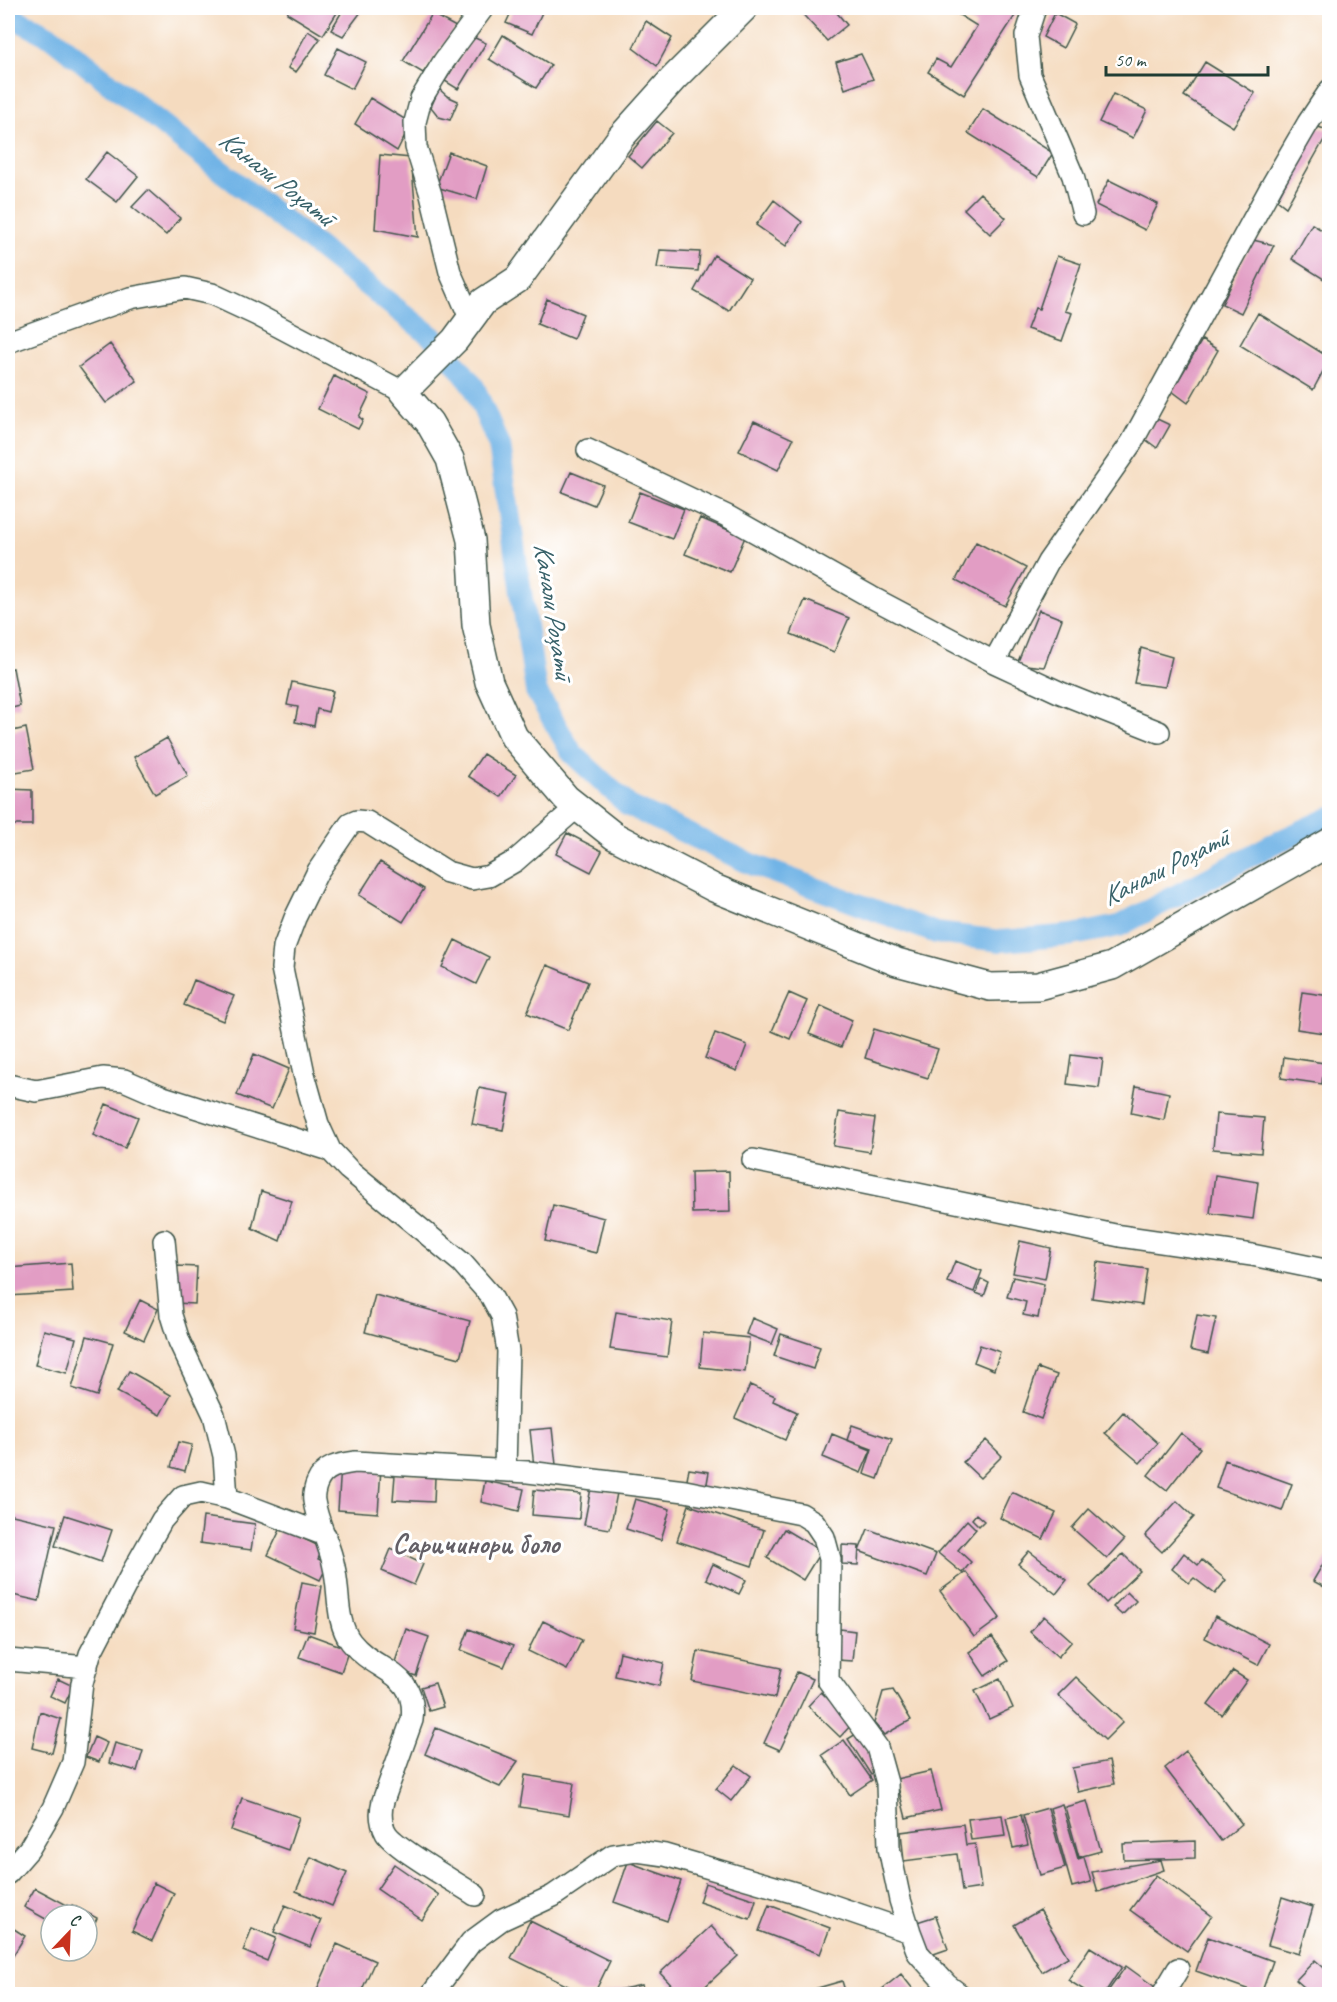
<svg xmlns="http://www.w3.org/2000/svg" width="1337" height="2002" font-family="Caveat,sans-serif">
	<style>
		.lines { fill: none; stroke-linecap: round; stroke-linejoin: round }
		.canal { stroke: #71b4e6; stroke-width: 22 }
		.building { fill: #e29dc4 }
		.minor-casing { stroke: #3f5549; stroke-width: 24 }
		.tertiary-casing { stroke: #3f5549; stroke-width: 30 }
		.minor { stroke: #fff; stroke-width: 21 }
		.tertiary { stroke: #fff; stroke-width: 27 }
		.labels { text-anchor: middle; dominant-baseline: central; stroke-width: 6; stroke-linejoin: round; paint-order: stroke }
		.water-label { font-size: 27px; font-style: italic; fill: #386169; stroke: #fff }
		.quarter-label { font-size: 28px; font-weight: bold; fill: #635f66; stroke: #fff }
	</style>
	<rect width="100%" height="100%" fill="#fff"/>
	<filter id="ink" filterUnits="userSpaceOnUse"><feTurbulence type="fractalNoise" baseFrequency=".0167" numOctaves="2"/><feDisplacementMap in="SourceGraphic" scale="12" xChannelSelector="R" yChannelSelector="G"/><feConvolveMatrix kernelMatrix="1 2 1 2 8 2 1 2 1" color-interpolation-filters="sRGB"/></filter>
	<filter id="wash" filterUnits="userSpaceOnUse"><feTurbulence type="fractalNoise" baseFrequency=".008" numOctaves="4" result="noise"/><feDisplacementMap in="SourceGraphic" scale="24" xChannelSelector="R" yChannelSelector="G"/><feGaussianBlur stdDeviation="1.35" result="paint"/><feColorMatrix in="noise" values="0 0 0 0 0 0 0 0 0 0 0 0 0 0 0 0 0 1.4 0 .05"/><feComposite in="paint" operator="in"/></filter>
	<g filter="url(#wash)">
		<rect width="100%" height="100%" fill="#f5dbbf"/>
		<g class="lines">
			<path class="canal" d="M8,15L51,37L440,343L474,387L499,446L536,691L572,753L629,806L751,864L936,933L1001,941L1073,935L1119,926L1273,844L1330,818"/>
		</g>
		<g id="blocks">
			<path class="building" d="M291,8H340L323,35L287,13Z
				M344,8H364L343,36L331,30Z
				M449,8H462L458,13Z
				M513,8H544L532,34L506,23Z
				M797,8H833L847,25L827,41Z
				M948,8H1020L964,95L928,72L936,59L951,67L977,26Z
				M1055,13L1075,24L1063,48L1043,37Z
				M432,14L456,27L423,73L403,61Z
				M646,21L672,38L657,66L633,48Z
				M308,31L320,39L296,72L288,68Z
				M503,35L551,65L536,88L489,59Z
				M473,37L486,43L458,89L445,81Z
				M338,48L366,62L352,89L324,75Z
				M861,54L873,79L845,89L836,62Z
				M1205,62L1255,93L1233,127L1184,96Z
				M439,89L447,96L458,101L450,120L439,117L431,107Z
				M1113,94L1147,110L1133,138L1099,122Z
				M370,98L411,123L397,151L355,124Z
				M983,109L1053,153L1038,177L968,133Z
				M657,121L672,133L642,168L628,156Z
				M1316,126L1329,131L1286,207L1277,200Z
				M107,152L138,176L117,202L86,179Z
				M449,152L487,166L477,199L436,187Z
				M380,155L411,158L418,237L375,229Z
				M1109,180L1158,204L1145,230L1096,205Z
				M148,190L180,218L166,235L132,207Z
				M980,193L1006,218L990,234L964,209Z
				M774,200L802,222L786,246L756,225Z
				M1312,224L1330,235V283L1292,259Z
				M1253,240L1274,245L1241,313L1222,304Z
				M660,250L700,252L698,271L657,268Z
				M714,255L750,278L729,311L694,291Z
				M1057,256L1081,264L1065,311L1072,313L1062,341L1027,329L1035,308L1039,309Z
				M547,299L583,314L573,339L537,324Z
				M1258,313L1330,358L1313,390L1240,345Z
				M1202,340L1218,350L1188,403L1172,391Z
				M110,344L137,381L106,403L79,367Z
				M334,376L370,394L359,417L363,420L358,429L318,409Z
				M1155,418L1170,425L1157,448L1145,439Z
				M754,421L793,439L778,470L739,451Z
				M571,472L603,485L594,505L562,492Z
				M640,492L684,509L672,539L628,522Z
				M700,518L745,537L730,572L685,554Z
				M976,542L1026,568L1005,606L956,580Z
				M805,600L849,618L834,652L791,634Z
				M1039,610L1062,619L1044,667L1017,664Z
				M1141,648L1172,657L1165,687L1134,683Z
				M13,668L20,706L8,709V669Z
				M292,682L333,691L328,712L317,709L314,726L295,722L298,707L287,705Z
				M26,728L34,769L10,773L8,760V732Z
				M167,738L188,776L155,794L134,757Z
				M483,754L516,775L501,797L468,776Z
				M8,789L32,790V825H8Z
				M567,833L602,851L591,872L556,854Z
				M380,862L424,889L403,922L359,895Z
				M455,940L489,957L476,984L442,967Z
				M547,965L588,982L568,1030L527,1013Z
				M194,980L234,996L223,1021L184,1005Z
				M1302,992L1330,996V1034L1297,1029Z
				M789,993L807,1001L790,1039L772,1031Z
				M821,1006L852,1020L841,1047L809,1034Z
				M874,1029L938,1049L928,1078L865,1058Z
				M715,1033L747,1045L737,1071L705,1058Z
				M254,1054L289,1069L272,1109L237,1095Z
				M1071,1055L1103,1059L1099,1088L1067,1084Z
				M1284,1057L1324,1063L1322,1084L1281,1078Z
				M1136,1086L1169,1093L1164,1120L1131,1113Z
				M479,1088L510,1094L503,1130L472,1124Z
				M106,1104L138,1117L125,1148L93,1135Z
				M839,1112L875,1118L870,1152L833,1146Z
				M1216,1114L1264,1118L1261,1153L1213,1149Z
				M729,1171L730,1212L692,1213L691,1172Z
				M1215,1175L1258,1182L1253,1219L1210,1213Z
				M261,1191L292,1201L280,1241L252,1228Z
				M553,1205L604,1218L596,1253L545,1241Z
				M1020,1241L1051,1248L1045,1279L1013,1273Z
				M955,1261L982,1271L974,1292L947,1282Z
				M1097,1262L1147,1269L1142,1305L1092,1298Z
				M71,1263L73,1292L8,1296V1268Z
				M176,1266L197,1267L195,1304L175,1303Z
				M1013,1277L1044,1284L1038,1318L1023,1315L1026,1302L1007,1297Z
				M981,1279L989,1283L984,1296L976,1293Z
				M375,1295L470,1321L460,1358L365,1332Z
				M140,1300L158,1309L144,1340L125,1331Z
				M616,1312L672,1321L667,1357L610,1349Z
				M1197,1315L1216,1318L1208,1354L1190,1350Z
				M752,1318L778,1329L772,1344L746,1334Z
				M44,1330L76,1338L67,1373L35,1365Z
				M703,1333L749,1338L745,1372L700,1367Z
				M781,1334L820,1347L813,1369L774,1356Z
				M87,1336L113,1343L97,1396L72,1388Z
				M980,1345L1000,1352L994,1370L974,1362Z
				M1038,1368L1057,1375L1041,1419L1023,1412Z
				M129,1371L171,1395L160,1415L117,1392Z
				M750,1385L775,1396L773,1401L797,1412L785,1440L735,1418Z
				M1123,1412L1158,1443L1140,1463L1105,1433Z
				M852,1425L892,1439L878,1479L864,1474L872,1449L847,1440Z
				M552,1428L556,1465L534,1467L530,1430Z
				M1181,1433L1200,1448L1167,1490L1148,1475Z
				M832,1434L871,1450L861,1473L823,1457Z
				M986,1440L1002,1456L980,1478L963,1462Z
				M178,1442L192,1445L185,1471L171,1467Z
				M1225,1460L1292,1484L1282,1511L1216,1488Z
				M341,1466L381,1468L378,1513L338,1510Z
				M689,1469L709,1472L706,1489L686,1485Z
				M395,1475L435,1477L434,1502L393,1500Z
				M485,1481L524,1489L519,1511L481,1502Z
				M591,1488L617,1493L610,1529L584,1525Z
				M534,1490L581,1494L579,1519L532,1515Z
				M1012,1492L1056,1513L1043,1539L1000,1518Z
				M635,1499L670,1509L661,1540L626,1529Z
				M1177,1501L1194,1517L1162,1552L1145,1536Z
				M689,1505L764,1530L752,1566L677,1541Z
				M1089,1509L1124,1540L1107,1559L1072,1528Z
				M8,1514L56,1525L39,1601L8,1594Z
				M976,1514L984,1521L979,1526L972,1519Z
				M65,1515L112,1530L101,1562L55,1546Z
				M203,1517L255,1524L251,1550L200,1543Z
				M967,1520L976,1529L958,1550L971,1562L962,1573L938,1553Z
				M281,1528L323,1548L318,1559L328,1564L320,1580L268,1555Z
				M784,1529L821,1551L803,1580L767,1558Z
				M868,1529L936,1554L927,1576L859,1551Z
				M842,1545L859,1546L858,1565L842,1564Z
				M391,1549L423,1564L414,1585L382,1571Z
				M1029,1551L1067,1580L1056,1594L1018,1564Z
				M1330,1552V1590L1313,1581Z
				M1184,1553L1198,1565L1202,1560L1226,1580L1215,1594L1194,1578L1189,1583L1172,1569Z
				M1123,1554L1140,1571L1106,1603L1090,1586Z
				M713,1564L746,1580L739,1594L706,1579Z
				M966,1572L1000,1618L974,1637L940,1591Z
				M302,1582L322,1586L314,1632L293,1628Z
				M1127,1592L1136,1601L1122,1615L1113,1607Z
				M1044,1616L1072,1641L1058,1657L1030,1632Z
				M1215,1616L1269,1644L1258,1665L1205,1638Z
				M543,1621L582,1640L567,1670L528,1651Z
				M406,1629L429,1637L416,1676L393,1668Z
				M469,1629L513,1646L504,1667L461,1650Z
				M840,1629L855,1631L852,1661L837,1660Z
				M308,1634L349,1649L341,1672L299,1657Z
				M992,1637L1008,1661L985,1676L969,1652Z
				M698,1651L781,1668L775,1698L692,1681Z
				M620,1652L664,1663L659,1686L615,1676Z
				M1233,1671L1247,1680L1222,1715L1208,1705Z
				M797,1672L813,1679L780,1750L764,1743Z
				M1076,1677L1123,1722L1105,1740L1058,1695Z
				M58,1679L73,1686L65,1703L50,1696Z
				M1000,1679L1013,1708L989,1719L975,1691Z
				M435,1683L443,1707L429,1711L421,1687Z
				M893,1690L911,1720L884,1735L874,1723L883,1692Z
				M821,1692L853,1723L840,1737L808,1706Z
				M40,1712L61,1719L52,1753L32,1748Z
				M436,1728L518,1761L500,1787L425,1754Z
				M856,1734L880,1769L871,1775L848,1739Z
				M94,1737L107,1743L99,1762L86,1757Z
				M844,1740L872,1780L850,1795L822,1755Z
				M115,1743L143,1751L137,1771L109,1763Z
				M1186,1751L1242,1824L1221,1841L1165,1768Z
				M1109,1761L1114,1784L1078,1792L1072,1768Z
				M736,1765L751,1776L731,1801L716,1789Z
				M931,1771L941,1810L906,1818L896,1779Z
				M525,1775L574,1783L569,1815L520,1807Z
				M242,1798L299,1817L288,1850L231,1830Z
				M1087,1801L1101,1851L1079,1857L1065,1807Z
				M1062,1804L1078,1859L1084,1857L1091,1882L1072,1887L1050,1808Z
				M1048,1808L1065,1868L1040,1875L1023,1815Z
				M1002,1815L1005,1836L971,1840L968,1819Z
				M1021,1815L1028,1845L1013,1848L1006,1818Z
				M963,1824L966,1845L975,1844L981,1888L962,1891L957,1854L904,1861L901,1832Z
				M1195,1841V1858L1124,1860L1123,1844Z
				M311,1857L347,1873L332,1906L296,1891Z
				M1161,1860L1164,1870L1098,1892L1092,1872Z
				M628,1862L681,1881L667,1921L614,1902Z
				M394,1864L439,1895L422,1920L377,1889Z
				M1156,1875L1212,1916L1187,1951L1130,1910Z
				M154,1883L174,1893L152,1941L132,1931Z
				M705,1883L756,1900L750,1919L699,1902Z
				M35,1888L67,1905L62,1915H51V1922L24,1907Z
				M1282,1897L1313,1907L1299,1954L1268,1945Z
				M72,1905L97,1918L87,1939V1915H67Z
				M285,1905L321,1920L310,1947L274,1932Z
				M769,1905L830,1928L820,1954L759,1931Z
				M1040,1910L1068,1957L1042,1972L1014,1925Z
				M936,1916L948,1949L928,1956L917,1922Z
				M530,1921L610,1961L594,1994H584L511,1958Z
				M8,1925L25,1936L8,1964Z
				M711,1926L738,1956L697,1994H680L660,1973Z
				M252,1928L276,1938L267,1961L243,1951Z
				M1208,1937L1273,1961L1261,1994L1196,1971Z
				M337,1944L375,1961L360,1994H315Z
				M1090,1947L1122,1967L1104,1994H1090L1068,1980Z
				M1315,1960L1330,1973V1994H1312L1296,1980Z
				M1126,1966L1162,1992L1160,1994H1106Z
				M901,1974L917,1994H876Z
				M842,1981L846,1994H797Z
				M642,1985L644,1994H603V1993Z
				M221,1990L222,1994H200L199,1993Z"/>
		</g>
	</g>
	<g filter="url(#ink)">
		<use href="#blocks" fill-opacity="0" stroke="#3f5549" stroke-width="1.5"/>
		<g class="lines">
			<defs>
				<path id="minor" d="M1035,8L1026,36L1030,75L1073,176L1083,214
					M471,320L450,272L431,195L416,147L415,122L421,99L444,61L483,8
					M8,342L130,298L185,288L212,294L257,315L403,392
					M588,450L727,516L871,597L994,662L1061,693L1159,732
					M994,662L1048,562L1132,442L1272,185L1308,123L1330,90
					M8,1085L36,1091L103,1078L124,1080L163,1097L330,1150
					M753,1160L1120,1236L1252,1255L1330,1271
					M164,1240L171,1315L179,1341L214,1415L224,1456L227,1498
					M505,1470L508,1351L502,1316L491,1296L462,1263L348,1169L330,1150L318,1124L304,1074L282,968L284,947L295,918L318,871L350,824L357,821L367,822L447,872L472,879L489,876L515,861L577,807
					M8,1660L87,1667
					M8,1873L29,1849L53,1808L73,1762L82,1683L90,1654L132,1573L162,1520L183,1496L201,1492L227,1498L325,1535
					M475,1895C457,1883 395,1848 386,1833C380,1822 380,1812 383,1801L412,1720C418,1670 375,1673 351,1642C335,1621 340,1591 334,1567C330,1544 317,1523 314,1501C313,1496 315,1487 317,1483C324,1466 340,1464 355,1462L528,1472L685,1491L801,1514L814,1522L824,1537L830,1559L828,1680L877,1747L887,1783L889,1848L900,1900L910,1932L918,1953L947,1985L959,1994
					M432,1994L471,1942L501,1920L553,1896L613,1855L637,1851L665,1855L802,1895L910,1932
					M1163,1994L1178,1969"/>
				<path id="tertiary" d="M744,8L673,79L621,137L518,279L483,302L455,340L403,392L429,422L450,459L471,540L476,625L489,682L514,737L566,798L614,836L714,888L897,962L990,987L1038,986L1112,966L1330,842"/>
			</defs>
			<use href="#minor" class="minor-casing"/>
			<use href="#tertiary" class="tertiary-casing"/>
			<use href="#minor" class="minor"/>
			<use href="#tertiary" class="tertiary"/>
		</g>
	</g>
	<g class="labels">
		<g class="water-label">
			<text transform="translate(277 178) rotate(38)">Канали Роҳатӣ</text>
			<text transform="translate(554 611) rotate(81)">Канали Роҳатӣ</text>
			<text transform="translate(1165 867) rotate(-27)">Канали Роҳатӣ</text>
		</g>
		<g class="quarter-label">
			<text x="476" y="1543">Саричинори боло</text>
		</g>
	</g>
	<rect width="1337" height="2002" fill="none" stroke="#fff" stroke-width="30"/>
	<g transform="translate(69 1933) rotate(23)"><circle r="28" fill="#ffffff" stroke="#a5b1ae" stroke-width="1.5"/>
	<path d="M0-4.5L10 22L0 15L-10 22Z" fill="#c8321e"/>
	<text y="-9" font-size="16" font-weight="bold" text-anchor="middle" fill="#1f3d34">С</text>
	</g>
	<path d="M1106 66v9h162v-9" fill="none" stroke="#1f3d34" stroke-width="3"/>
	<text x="1115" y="66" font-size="18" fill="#1f3d34" stroke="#ffffff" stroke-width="4.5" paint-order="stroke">50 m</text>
</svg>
